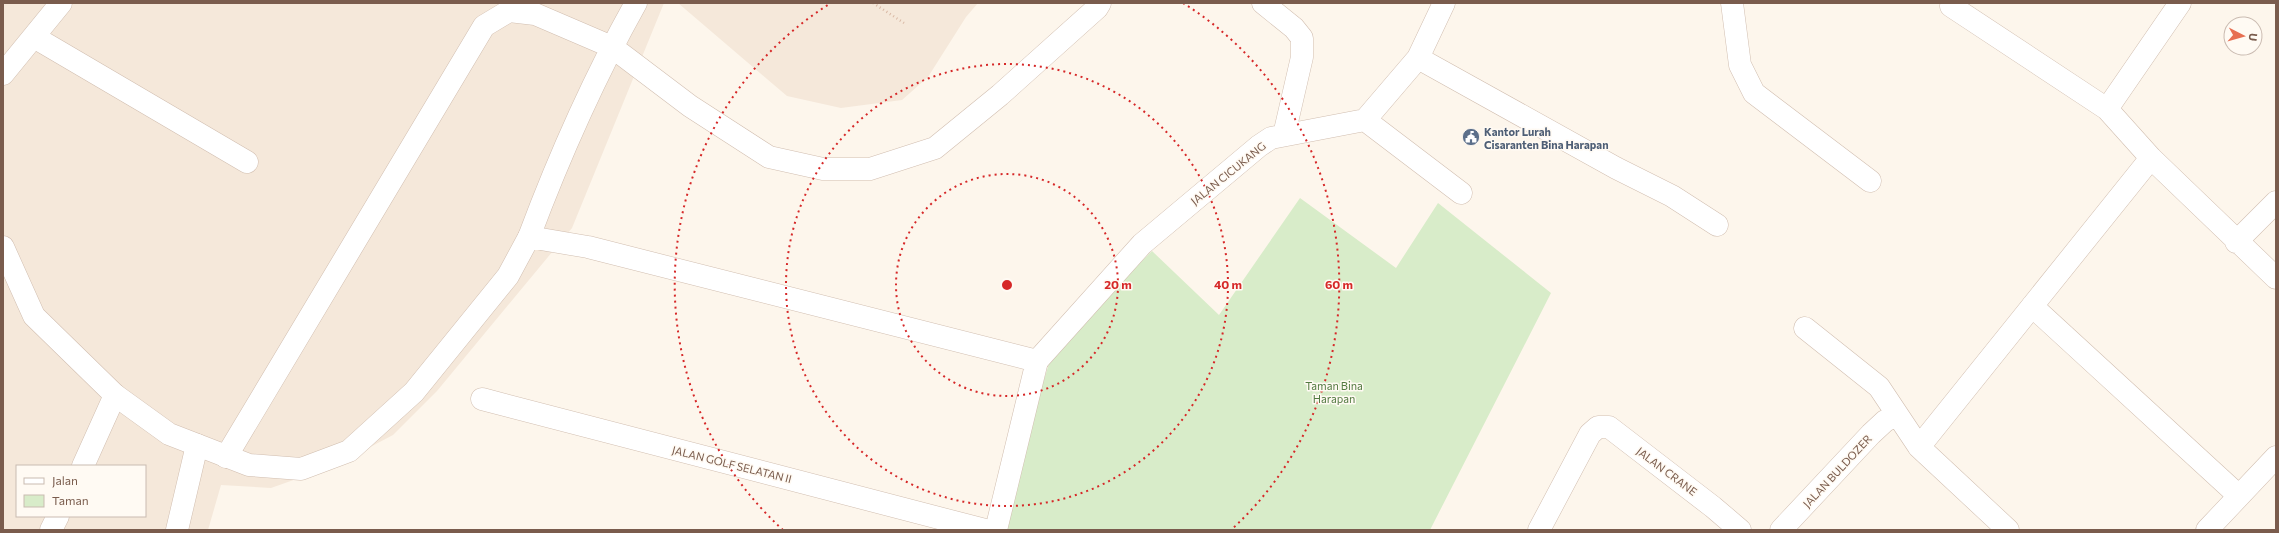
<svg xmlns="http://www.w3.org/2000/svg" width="2279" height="533" font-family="Commissioner,sans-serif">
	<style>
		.residential { fill: #f5e8da; fill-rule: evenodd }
		.green { fill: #d8ecc9 }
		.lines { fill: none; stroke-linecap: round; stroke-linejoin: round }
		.minor-casing { stroke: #d1beb0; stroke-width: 23 }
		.tertiary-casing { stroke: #d1beb0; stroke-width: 23 }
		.path { stroke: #d9b8a5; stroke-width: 2.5; stroke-dasharray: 1 3; stroke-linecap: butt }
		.minor { stroke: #fff; stroke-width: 22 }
		.tertiary { stroke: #fff; stroke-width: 22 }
		.ring { fill: none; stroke: #d62828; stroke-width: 2; stroke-dasharray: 2 4 }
		.labels { text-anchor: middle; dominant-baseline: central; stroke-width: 3; stroke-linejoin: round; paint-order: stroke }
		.service-label { font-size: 11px; font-weight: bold; fill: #4e5e75; stroke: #fffaf3; text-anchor: start }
		.street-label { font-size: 11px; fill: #7a5c4d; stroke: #fffaf3 }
		.park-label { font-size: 11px; fill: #537a41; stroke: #fffaf3 }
		.centre { fill: #d62828; stroke: #fffaf3; stroke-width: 2 }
		.ring-label { font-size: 12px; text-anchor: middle; font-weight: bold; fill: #d62828; stroke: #fffaf3; stroke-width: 3; stroke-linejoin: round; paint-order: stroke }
	</style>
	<rect width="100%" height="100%" fill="#fdf6ec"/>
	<path class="residential" d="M3,3H664L572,228L437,391L393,435L336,465L271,488L221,485L208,530H3ZM17,466H145V516H17Z
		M678,3H978L966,17L928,77L902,100L841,108L787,96Z"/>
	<path class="green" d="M1300,198L1396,268L1438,203L1551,293L1430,530H998L1054,347L1152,251L1219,315Z"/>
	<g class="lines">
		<defs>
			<path id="minor" d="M1263,3L1294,28L1302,38V57L1284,135
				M1732,3L1740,65L1754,93L1870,181
				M1951,6L2107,109L2151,158L2276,278
				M34,37L247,162
				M1418,58L1616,168L1672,196L1717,225
				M3,74L61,3
				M2107,109L2180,3
				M1365,120L1461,193
				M529,237C559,157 594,78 636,3
				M2236,242L2276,202
				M2032,306L2239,496
				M1805,328L1879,387L1919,447L2151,158
				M1037,361L1142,244L1259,146L1271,138L1365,120L1418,58L1444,3
				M482,399L985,530
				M1919,447L2008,530
				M226,457L484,26L509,11L535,14L612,47L690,106L769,157L823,169H870L935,148L1000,95L1097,8L1100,3
				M83,466L115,395
				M51,530L58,516
				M177,530L197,445
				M1539,530L1590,434L1598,427H1609L1713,507L1740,530
				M1781,530L1871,434L1885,421L1897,415
				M2207,530L2276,457"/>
			<path id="tertiary" d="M3,247L34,316L115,395L169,434L249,465L301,469L349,451L414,392L508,276L529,237L588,247L1037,361L996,530"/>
		</defs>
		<use href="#minor" class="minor-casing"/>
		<use href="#tertiary" class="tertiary-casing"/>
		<path class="path" d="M873,3L904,23"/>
		<use href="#minor" class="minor"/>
		<use href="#tertiary" class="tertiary"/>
	</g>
	<g class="ring">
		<circle cx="1007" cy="285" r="111"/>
		<circle cx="1007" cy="285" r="221"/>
		<path d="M783 530A332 332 0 0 1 831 3M1183 3A332 332 0 0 1 1231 530"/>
	</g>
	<defs>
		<symbol id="civic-disc" viewBox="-11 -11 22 22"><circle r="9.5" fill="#5c6f8a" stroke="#fffaf3"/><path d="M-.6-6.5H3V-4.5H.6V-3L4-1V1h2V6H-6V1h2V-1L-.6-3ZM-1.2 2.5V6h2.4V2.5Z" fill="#fff"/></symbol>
	</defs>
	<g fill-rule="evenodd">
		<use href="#civic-disc" x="1461" y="127" width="20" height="20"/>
	</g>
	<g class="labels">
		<g class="service-label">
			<text x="1484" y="131">Kantor Lurah<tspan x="1484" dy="13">Cisaranten Bina Harapan</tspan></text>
		</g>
		<g class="street-label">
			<text transform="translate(1228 173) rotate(-39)">JALAN CICUKANG</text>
			<text transform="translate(732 464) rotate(14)">JALAN GOLF SELATAN II</text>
			<text transform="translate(1667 471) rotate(37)">JALAN CRANE</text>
			<text transform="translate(1837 471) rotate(-47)">JALAN BULDOZER</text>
		</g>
		<g class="park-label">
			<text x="1334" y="385">Taman Bina<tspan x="1334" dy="13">Harapan</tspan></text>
		</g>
	</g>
	<circle cx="1007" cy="285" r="6" class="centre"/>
	<g class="ring-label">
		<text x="1118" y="289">20 m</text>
		<text x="1228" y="289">40 m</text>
		<text x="1339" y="289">60 m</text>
	</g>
	<rect width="2279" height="533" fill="none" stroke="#7a5c4d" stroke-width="8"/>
	<rect x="16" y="465" width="130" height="52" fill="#fffaf3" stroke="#cabbb1"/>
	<rect x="24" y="478" width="20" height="6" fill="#ffffff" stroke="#cabbb1"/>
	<text x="52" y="485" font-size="12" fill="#7a5c4d">Jalan</text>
	<rect x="24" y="495" width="20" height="12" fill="#d8ecc9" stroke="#cabbb1"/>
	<text x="52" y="505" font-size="12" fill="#7a5c4d">Taman</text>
	<g transform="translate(2243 36) rotate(96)"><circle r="19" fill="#fffaf3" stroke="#cabbb1"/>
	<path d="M0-3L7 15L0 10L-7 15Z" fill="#e76f51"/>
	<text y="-6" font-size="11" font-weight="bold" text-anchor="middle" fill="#7a5c4d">U</text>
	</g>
</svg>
